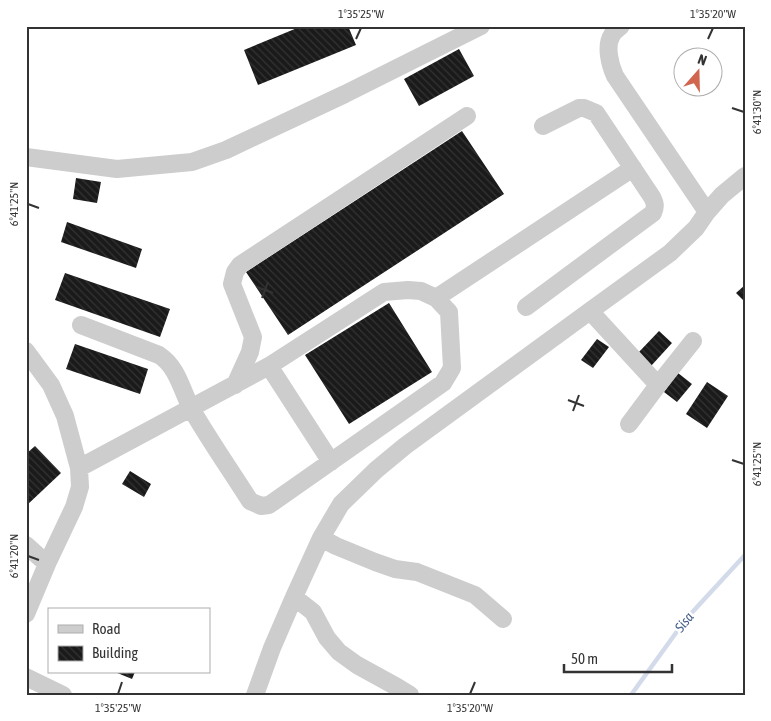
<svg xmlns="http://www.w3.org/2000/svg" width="771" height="721" font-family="'Asap Condensed',sans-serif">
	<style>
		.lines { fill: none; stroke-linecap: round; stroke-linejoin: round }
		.stream { stroke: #d3dbea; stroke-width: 4.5 }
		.building { fill: url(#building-back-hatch) }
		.minor { stroke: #cdcdcd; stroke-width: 18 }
		.ticks { fill: none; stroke: #333; stroke-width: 2 }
		.labels { text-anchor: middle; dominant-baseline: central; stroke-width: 5; stroke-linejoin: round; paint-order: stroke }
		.water-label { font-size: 14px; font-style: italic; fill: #4a618c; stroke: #fff }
		.neatline { fill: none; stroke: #333; stroke-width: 2 }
		.ticks-label { font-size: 12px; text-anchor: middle; fill: #333 }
	</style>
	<defs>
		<pattern id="building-back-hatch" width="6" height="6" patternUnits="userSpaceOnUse" patternTransform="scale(1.25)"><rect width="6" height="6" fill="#1a1a1a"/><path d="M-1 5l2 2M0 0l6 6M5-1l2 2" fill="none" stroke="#333"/></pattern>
	</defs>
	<rect width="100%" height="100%" fill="#fff"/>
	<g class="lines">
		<path class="stream" d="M631,695L686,619L745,555"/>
	</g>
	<path class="building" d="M302,26H348L356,45L258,85L244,50Z
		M459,49L474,76L419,106L404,79Z
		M462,131L504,194L288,335L246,272Z
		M76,178L101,182L97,203L73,199Z
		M67,222L142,249L136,268L61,242Z
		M65,273L170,309L160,337L55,300Z
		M745,285V302L736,293Z
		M389,303L432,372L349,424L305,355Z
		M659,331L672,343L651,366L638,353Z
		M597,339L609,347L593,368L581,360Z
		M75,344L148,369L140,394L66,369Z
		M678,373L692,384L677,402L664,392Z
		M707,382L728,396L707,428L686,414Z
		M35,446L61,473L26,506V454Z
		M130,471L151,484L144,497L122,484Z
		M115,672H135L132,679Z"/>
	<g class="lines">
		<path class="minor" d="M621,26C618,29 614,31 612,35C605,46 610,65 615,76L707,212
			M26,157L117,169L192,162L226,150L345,94L481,26
			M436,298L633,168
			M526,307L653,213C656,206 655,203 652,197L596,113L584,108H579L543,126
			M590,311L658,385L629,424
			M26,351L51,385L65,416L79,468L80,487L74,507L47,564L26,614
			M269,366L331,462
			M235,385L250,352L253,337L232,284L235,272L240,265L467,116
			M658,385L693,341
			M79,468L269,366L384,292L408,290L421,291L436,298L449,312L452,368L443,383L269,505L261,506L250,501C231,471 210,441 192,410C182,392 178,367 159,355L81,325
			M321,538L336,546L375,562L395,569L417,572L475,595L503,619
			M26,545L47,564
			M294,597L313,612L327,638L339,652L357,665L397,687L410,695
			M26,677L63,695
			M255,695L272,648L294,597L321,538L341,504L376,470L405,446L590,311L670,253L696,228L707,212L722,195L745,176"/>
	</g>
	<path class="ticks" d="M356,39L361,28M708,39L713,28M732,108L744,112M28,204L39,208M257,287L273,293M262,298L268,282M568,400L584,406M573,411L579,395M732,460L744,464M28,556L39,560M118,694L122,682M470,694L475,682"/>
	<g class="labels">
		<g class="water-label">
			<text transform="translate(684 622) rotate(-51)">Sisa</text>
		</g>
	</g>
	<rect width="771" height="721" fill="none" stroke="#ffffff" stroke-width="55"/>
	<rect x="48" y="608" width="162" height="65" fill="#ffffff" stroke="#adadad"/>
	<rect x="58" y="625" width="25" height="8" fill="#cdcdcd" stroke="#adadad"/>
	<text x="92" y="634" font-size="15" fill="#333333">Road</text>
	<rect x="58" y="646" width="25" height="15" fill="url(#building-back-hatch)" stroke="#adadad"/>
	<text x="92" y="658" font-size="15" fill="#333333">Building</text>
	<g transform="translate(698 72) rotate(20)"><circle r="24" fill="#ffffff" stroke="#adadad"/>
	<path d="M0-4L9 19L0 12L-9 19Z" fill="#d1664e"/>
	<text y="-8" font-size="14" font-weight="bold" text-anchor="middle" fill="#333333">N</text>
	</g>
	<path d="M564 664v8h108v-8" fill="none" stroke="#333333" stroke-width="2.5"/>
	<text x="571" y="664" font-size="15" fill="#333333" stroke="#ffffff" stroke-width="4" paint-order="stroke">50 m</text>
	<rect x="28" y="28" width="716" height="666" class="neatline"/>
	<g class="ticks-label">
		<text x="361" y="18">1°35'25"W</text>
		<text x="713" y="18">1°35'20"W</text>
		<text transform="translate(757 112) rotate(-90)" y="4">6°41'30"N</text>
		<text transform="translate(14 204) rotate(-90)" y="4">6°41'25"N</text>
		<text transform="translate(757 464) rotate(-90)" y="4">6°41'25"N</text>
		<text transform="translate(14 556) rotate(-90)" y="4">6°41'20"N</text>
		<text x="118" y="712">1°35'25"W</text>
		<text x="470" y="712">1°35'20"W</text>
	</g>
</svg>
